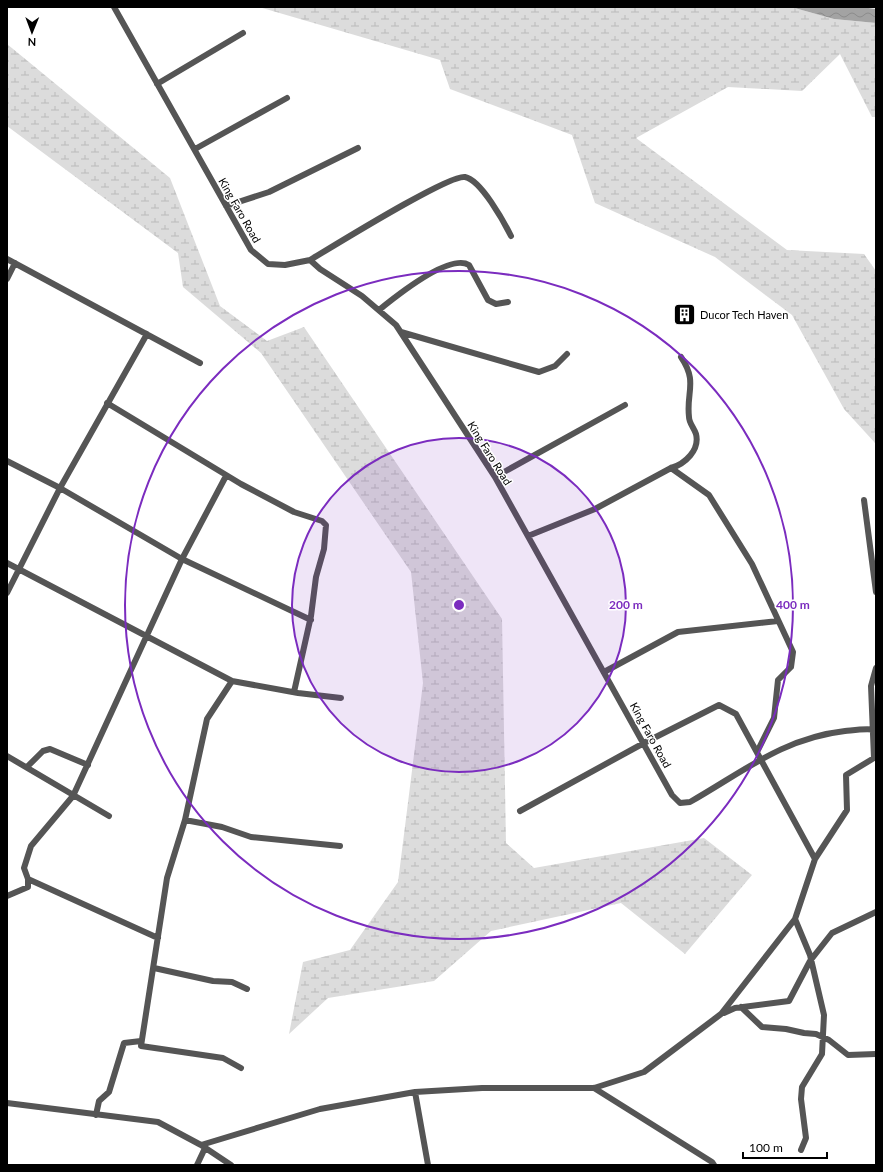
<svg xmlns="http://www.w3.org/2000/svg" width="883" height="1172" font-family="Lato,sans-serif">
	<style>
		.wetland { fill: url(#wetland-marsh) }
		.water { fill: url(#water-waves) }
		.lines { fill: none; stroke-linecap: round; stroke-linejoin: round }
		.street { stroke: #555; stroke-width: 6 }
		.ring { fill: none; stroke: #7b2cbf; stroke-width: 2 }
		.labels { text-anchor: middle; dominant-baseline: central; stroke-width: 3; stroke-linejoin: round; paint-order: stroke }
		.street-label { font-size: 11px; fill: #000; stroke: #fff }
		.poi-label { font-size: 11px; fill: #000; stroke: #fff; text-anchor: start }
		.centre { fill: #7b2cbf; stroke: #fff; stroke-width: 2 }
		.ring-label { font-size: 12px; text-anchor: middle; font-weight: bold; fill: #7b2cbf; stroke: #fff; stroke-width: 3; stroke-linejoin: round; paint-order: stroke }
	</style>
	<defs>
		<pattern id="wetland-marsh" width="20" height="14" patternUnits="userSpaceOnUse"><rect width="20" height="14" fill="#dcdcdc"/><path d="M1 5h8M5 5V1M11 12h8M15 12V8" fill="none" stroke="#bbb"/></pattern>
		<pattern id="water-waves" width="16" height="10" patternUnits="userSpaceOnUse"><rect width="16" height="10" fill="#a3a3a3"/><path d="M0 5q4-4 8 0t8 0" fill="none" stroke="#8b8b8b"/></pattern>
	</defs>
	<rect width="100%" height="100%" fill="#fff"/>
	<path class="wetland" d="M259,7H791L834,19L876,23V117H872L840,54L802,91L728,87L636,138L787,250L864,254L876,271V444L844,409L792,315L715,257L595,203L572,135L450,89L440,60Z
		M7,44L170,178L220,306L267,341L304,327L502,619L506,843L534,868L704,838L752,875L685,954L621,903L491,931L434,981L328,998L289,1034L303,962L350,950L398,882L423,683L411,572L261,353L183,287L178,253L7,126Z"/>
	<path class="water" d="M791,7H861L876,9V23L834,19Z"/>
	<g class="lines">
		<path class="street" d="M114,7L251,250L268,264L285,265L310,260L320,269L362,296L396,325L495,477L672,795L680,803L690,802C743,772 783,738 845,731C855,730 867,728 876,730
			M157,84L243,33
			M195,149L287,98
			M226,206L269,192L358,148
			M7,259L200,363
			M310,260C332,247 449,174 465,177C481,180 504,222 511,236
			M7,279L15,263
			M379,310C395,297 449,253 469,265L488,300L496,304L508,302
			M401,332L539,372L555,366L567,354
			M107,403L241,484L294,512L322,521L326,525L324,549L316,577L311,616L294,692
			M7,461L60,488L182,559L311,620
			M671,468L709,495L752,564L793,652L791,667L778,680L774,718L757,752
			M495,477L625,405
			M864,500L876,592
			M528,536L595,509L671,468C685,464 700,450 696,434C694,428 689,423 689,417C686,392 698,382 681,357
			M7,563L232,681L298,693L341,698
			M7,593L60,488L147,334
			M604,672L678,632L778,621
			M232,681L207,719L185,820L167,878L141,1046L223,1058L241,1068
			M7,756L109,816
			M27,767L43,751L50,749L88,765
			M185,820L222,827L251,837L340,846
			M815,859L847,810L846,775L874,758L871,686L876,668
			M28,879L158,938
			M7,896L28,887V879L24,868L31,846L73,796L182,559L226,476
			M795,919L810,955L824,1015L822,1054L802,1087L801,1099L806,1138L801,1150
			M154,968L213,981L232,982L247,989
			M741,1007L762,1027L786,1029L804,1033L816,1034L829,1040L848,1055L876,1054
			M724,1013L735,1008L789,1001L810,961L832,933L876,912
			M594,1088L712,1162L714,1165
			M415,1092L428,1165
			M7,1103L158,1122L201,1145L231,1165
			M96,1115L99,1101L109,1092L124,1043L141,1041
			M201,1145L320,1109L415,1092L482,1088H594L644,1072L721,1014L795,919L815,859L736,714L719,705L644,743L520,811
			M197,1165L205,1148"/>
	</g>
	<circle cx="459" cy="605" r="167" fill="#7b2cbf" fill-opacity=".12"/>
	<g class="ring">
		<circle cx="459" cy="605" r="167"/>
		<circle cx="459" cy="605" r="334"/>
	</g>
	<defs>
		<symbol id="building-square" viewBox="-11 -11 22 22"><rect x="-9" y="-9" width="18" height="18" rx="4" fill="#000" stroke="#fff"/><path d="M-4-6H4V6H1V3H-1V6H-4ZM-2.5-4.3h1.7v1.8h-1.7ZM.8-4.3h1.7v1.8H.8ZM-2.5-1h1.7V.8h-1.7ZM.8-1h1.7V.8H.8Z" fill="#fff"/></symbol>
	</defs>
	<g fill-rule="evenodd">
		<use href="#building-square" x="672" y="302" width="25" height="25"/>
	</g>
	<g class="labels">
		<g class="street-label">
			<text transform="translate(240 210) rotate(60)">King Faro Road</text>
			<text transform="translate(490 453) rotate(58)">King Faro Road</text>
			<text transform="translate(651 735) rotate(61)">King Faro Road</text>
		</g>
		<g class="poi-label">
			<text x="700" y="314">Ducor Tech Haven</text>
		</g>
	</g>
	<circle cx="459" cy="605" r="6" class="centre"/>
	<g class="ring-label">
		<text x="626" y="609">200 m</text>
		<text x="793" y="609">400 m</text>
	</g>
	<rect width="883" height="1172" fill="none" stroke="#000000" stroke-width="16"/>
	<g transform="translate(32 32) rotate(181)" stroke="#ffffff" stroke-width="3" paint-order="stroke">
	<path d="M0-3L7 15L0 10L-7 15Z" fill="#000000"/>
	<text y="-6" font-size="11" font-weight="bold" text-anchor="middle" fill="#000000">N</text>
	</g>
	<path d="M743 1152v6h84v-6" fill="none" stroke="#000000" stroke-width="2"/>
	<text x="749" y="1152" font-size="12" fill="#000000" stroke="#ffffff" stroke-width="3" paint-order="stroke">100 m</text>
</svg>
